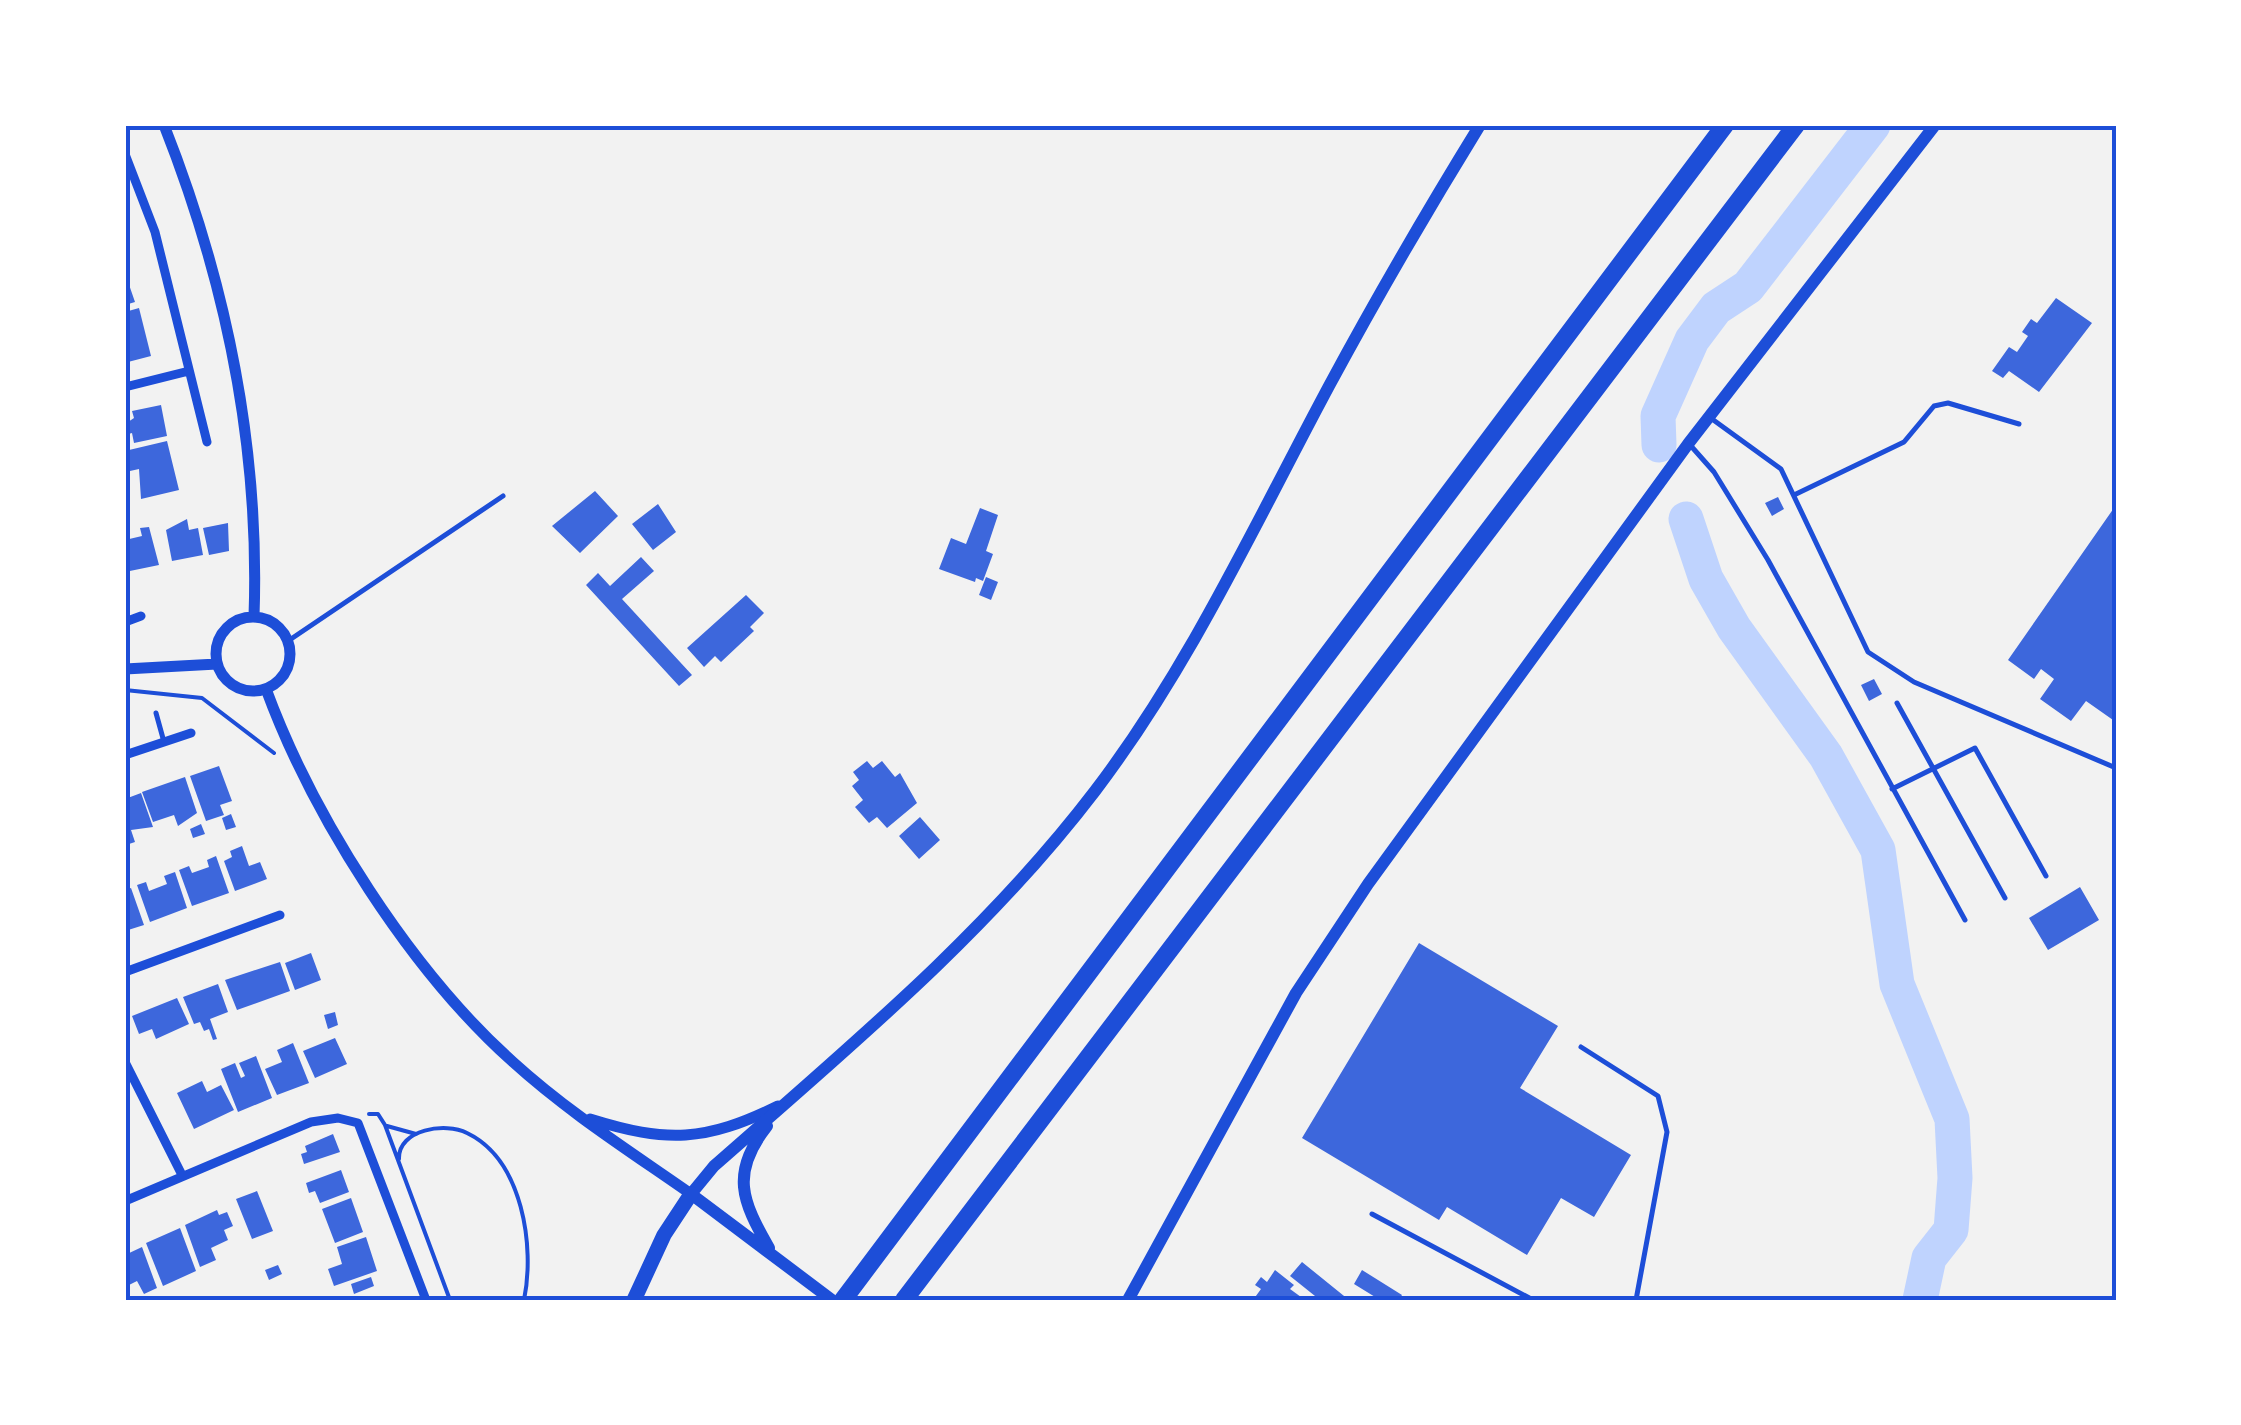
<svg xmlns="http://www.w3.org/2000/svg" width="2241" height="1425" font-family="'Sofia Sans Condensed',sans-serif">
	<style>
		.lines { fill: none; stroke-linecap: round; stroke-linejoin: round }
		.river { stroke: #bfd3fe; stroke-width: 35 }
		.building { fill: #3d67dc }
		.path { stroke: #1d4ed8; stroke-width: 4 }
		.service { stroke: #1d4ed8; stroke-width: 5 }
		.minor { stroke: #1d4ed8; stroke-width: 9 }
		.tertiary { stroke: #1d4ed8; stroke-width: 11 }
		.secondary { stroke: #1d4ed8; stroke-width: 12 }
		.trunk { stroke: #1d4ed8; stroke-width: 15 }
		.motorway { stroke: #1d4ed8; stroke-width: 18 }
		.neatline { fill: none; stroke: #1d4ed8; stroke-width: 4 }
	</style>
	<rect width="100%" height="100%" fill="#f2f2f2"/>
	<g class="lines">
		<path class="river" d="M1659,445L1658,416L1692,340L1716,308L1748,287L1873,125
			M1686,519L1706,579L1734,628L1826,756L1878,850L1897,984L1952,1119L1955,1178L1951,1230L1929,1258L1920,1300"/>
	</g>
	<path class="building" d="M125,273L135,302L125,305Z
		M2056,298L2092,323L2039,392L2009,371L2003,378L1992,371L2009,347L2017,352L2028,336L2022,332L2031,319L2037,323Z
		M139,308L151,356L128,362L125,312Z
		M161,405L167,436L134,443L132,433L125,435V424L134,418L132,411Z
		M167,441L179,490L141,499L139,469L130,471L129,450Z
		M595,491L618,516L580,553L552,526Z
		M1778,497L1784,509L1772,516L1765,503Z
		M658,504L676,532L653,550L632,524Z
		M2116,505V715L2113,720L2086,701L2071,721L2040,699L2054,679L2041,669L2034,679L2008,660Z
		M980,508L998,515L986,551L993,554L983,581L976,578L975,582L939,569L951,538L966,544Z
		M187,519L189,530L198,528L203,555L172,561L166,530Z
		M228,523L229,551L209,555L203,528Z
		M149,527L159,565L125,572V540L142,536L140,528Z
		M641,557L654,571L622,599L692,675L679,686L586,585L598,573L610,586Z
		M986,577L998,582L991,600L979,595Z
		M746,595L764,613L750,627L754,631L721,662L715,656L704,667L687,648Z
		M1874,679L1882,694L1869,701L1861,685Z
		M867,761L873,768L882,761L895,777L900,773L917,803L887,828L877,817L869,823L855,807L863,800L852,786L859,780L853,772Z
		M219,766L232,801L220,805L224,815L206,821L190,776Z
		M185,777L197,813L178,826L174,815L153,822L142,792Z
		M141,793L153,827L131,830L135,842L126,845L125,799Z
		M231,814L236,827L226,830L222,818Z
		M920,817L940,840L919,859L899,836Z
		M201,824L205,834L193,838L190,829Z
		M242,846L249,866L260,862L267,879L235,891L224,861L232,857L230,851Z
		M216,856L229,893L192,906L179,870L189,866L192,873L209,867L207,860Z
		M175,872L187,908L150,922L137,885L146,882L149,891L167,884L164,876Z
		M2080,887L2099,920L2048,950L2029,918Z
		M131,888L144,925L125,931V890Z
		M1419,943L1558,1026L1520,1088L1631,1155L1594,1217L1561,1198L1527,1255L1447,1207L1439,1220L1302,1138Z
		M311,953L321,980L295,990L285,963Z
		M280,962L290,991L237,1010L225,980Z
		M218,984L228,1012L210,1019L217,1039L213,1040L209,1029L204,1031L200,1022L194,1024L183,997Z
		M177,998L189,1024L156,1039L152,1029L139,1034L132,1016Z
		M335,1012L338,1025L328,1029L324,1015Z
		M335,1038L347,1064L315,1078L303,1051Z
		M293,1043L309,1083L277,1095L265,1069L282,1062L277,1050Z
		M256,1056L272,1098L238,1112L221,1069L235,1063L241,1078L245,1076L239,1063Z
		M202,1081L207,1092L221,1085L234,1110L194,1129L177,1093Z
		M333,1134L340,1152L304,1164L301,1154L307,1152L305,1146Z
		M341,1170L349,1192L320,1203L315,1191L309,1193L306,1183Z
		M257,1191L273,1231L252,1239L236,1199Z
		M351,1198L363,1232L335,1243L322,1209Z
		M217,1210L219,1215L227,1212L233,1226L224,1230L228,1240L211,1248L216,1260L200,1267L185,1225Z
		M180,1228L196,1271L163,1286L146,1243Z
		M366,1237L377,1271L334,1286L328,1269L342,1264L337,1247Z
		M142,1247L157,1288L144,1294L137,1281L125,1287V1255Z
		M1302,1262L1349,1300H1320L1290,1276Z
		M278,1265L282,1274L269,1280L265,1270Z
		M1275,1270L1294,1285L1290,1289L1301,1297L1298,1300H1253L1261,1289L1255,1285L1261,1277L1267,1282Z
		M1362,1270L1402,1295L1399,1300H1380L1354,1284Z
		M371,1277L374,1286L354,1294L351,1284Z"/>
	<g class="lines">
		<path class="path" d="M125,690L202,698L274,753
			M369,1114H378L385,1125L450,1300
			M387,1126L416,1134
			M399,1159C398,1129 446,1122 467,1133C523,1160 535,1247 524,1300"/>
		<path class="service" d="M1712,419L1781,469L1868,652L1914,682L2116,768
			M1691,446L1714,472L1768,560L1965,920
			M1794,495L1904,442L1934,406L1948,403L2019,424
			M288,641L503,496
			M1897,703L2005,898
			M156,713L164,742
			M1892,789L1975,748L2046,876
			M1581,1047L1658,1096L1667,1132L1636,1300
			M1372,1214L1533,1300"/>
		<path class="minor" d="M125,154L155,232L207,442
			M125,387L189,371
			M125,622L141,616
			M125,755L191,733
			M125,972L280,915
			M125,1062L182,1175
			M125,1201L311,1122L338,1118L358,1123L426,1300"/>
		<path class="tertiary" d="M164,125C226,282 260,448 254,617
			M216 654a37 37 0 1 1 74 0a37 37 0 1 1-74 0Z
			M125,669L217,664
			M266,689C313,817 411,971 513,1062C568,1112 631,1152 691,1194
			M590,1119C667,1143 705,1142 778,1106"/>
		<path class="secondary" d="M767,1126C730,1173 742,1201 769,1248
			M832,1300L691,1194L714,1166C848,1048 986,934 1095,791C1190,666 1255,524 1329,386C1377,297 1427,211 1480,125
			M1128,1300L1296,993L1368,884L1688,444L1935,125"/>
		<path class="trunk" d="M634,1300L664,1235L691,1194"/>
		<path class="motorway" d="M843,1300L1725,125
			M904,1300L1796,125"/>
	</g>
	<rect width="2241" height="1425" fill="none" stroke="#ffffff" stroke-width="255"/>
	<rect x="128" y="128" width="1986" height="1170" class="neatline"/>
</svg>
